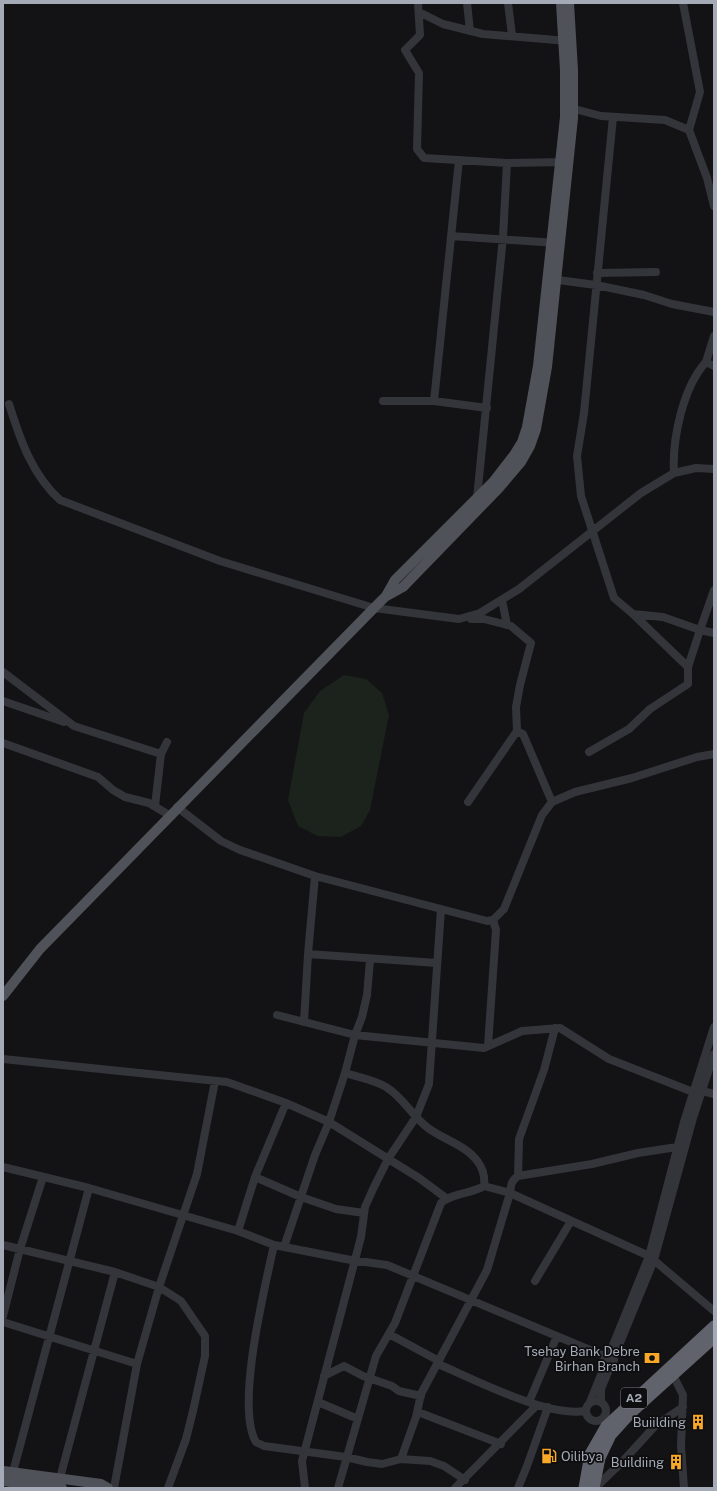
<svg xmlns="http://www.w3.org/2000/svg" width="717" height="1491" font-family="'Public Sans',sans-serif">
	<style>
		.park { fill: #1b231c }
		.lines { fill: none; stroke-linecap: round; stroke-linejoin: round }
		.minor { stroke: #34353a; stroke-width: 8 }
		.major { stroke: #505259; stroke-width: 10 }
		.highway { stroke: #60636b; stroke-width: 11 }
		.labels { text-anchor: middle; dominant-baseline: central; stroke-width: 3.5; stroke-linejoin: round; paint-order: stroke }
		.shield { fill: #0e0e10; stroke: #777b84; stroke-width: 1 }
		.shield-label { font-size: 12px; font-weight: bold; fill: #a4aab6 }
		.poi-label { font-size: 13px; fill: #a4aab6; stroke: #0e0e10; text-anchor: end }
	</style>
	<rect width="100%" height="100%" fill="#131315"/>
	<path class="park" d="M344,675L366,679L382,693L389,715L370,810L361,826L341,837L318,836L298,826L288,800L304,713L320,691Z"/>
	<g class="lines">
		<path class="minor" d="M418,3L420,35L405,50L419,73L417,149L424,158L507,163L566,162
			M467,3L470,31
			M508,3L512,35
			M683,3L700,92L689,130
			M419,12L443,24L483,34L568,41
			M567,107L601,116L665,120L689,130L707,178L714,206
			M613,117L584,413L577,456L581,496L614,598L633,614L663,617L700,630L688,667L633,614
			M451,236L557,243
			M597,273L656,272
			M550,279L596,285L644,295L672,304L714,312
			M714,336L706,362L714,366
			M383,401H434L487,408
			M434,401L459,160
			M9,404C20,439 32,475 60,500L220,561L374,608L459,619L480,613L519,589L641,493L674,473L696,468L714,469
			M674,473C672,439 683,387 706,362
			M480,500L477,498L503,237L507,163
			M714,590L700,630L714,633
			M502,600L507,625
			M3,672L74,726L161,754
			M3,701L64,722
			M517,731L523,734L552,802
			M3,743L98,777L113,790L125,797L149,803L169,815
			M589,752L629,729L650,709L688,684V667
			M468,802L517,731L516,707L520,685L531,643L511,626L484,619H471
			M155,806L161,754L167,742
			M177,807L221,841L240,850L315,876L487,921L493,920L504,909L542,815L552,802L575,792L632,778L697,757L714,754
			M308,954L437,963
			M277,1015L355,1035L484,1048L522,1031L560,1028L609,1059L693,1092L702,1091L714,1094
			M304,1022L308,954L315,876
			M488,1046L496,930L493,920
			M3,1059L227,1082L286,1103L329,1122L315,1155L284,1247
			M345,1073L355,1035L362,1017L367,995L370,960
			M677,1147L638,1153L592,1164L518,1176C511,1181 511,1185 510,1193L649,1256L714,1311
			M3,1167L89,1188L238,1231L274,1245L351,1260L387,1265L614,1360
			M518,1176L519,1139L544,1070L555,1028
			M255,1177L301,1197L336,1209L364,1213
			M238,1231L255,1177L286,1103
			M3,1245L115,1272L159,1287L197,1174L215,1081
			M274,1245C265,1287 235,1407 256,1442L264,1446L346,1457L367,1462L382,1464L401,1459L430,1461L444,1466L465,1480
			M535,1281L571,1221
			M3,1316L20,1249L43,1177
			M3,1322L137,1364
			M389,1334L439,1361
			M438,1364C476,1380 546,1417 585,1411
			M673,1375L683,1395L681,1446L684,1488
			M324,1376L344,1366L363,1376L392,1386L399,1391L421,1396
			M586 1411a10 10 0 1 1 20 0a10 10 0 1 1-20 0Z
			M318,1402L358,1419
			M529,1402L557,1336
			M590,1402L649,1256L684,1122L714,1027
			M601,1402V1389L654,1260L693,1118L714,1054
			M418,1412L501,1444
			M401,1459L416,1417L421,1394L487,1270L510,1193L484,1186
			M60,1478L115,1272
			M12,1488L13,1472L89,1188
			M114,1488L137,1364L159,1287L181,1301L205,1336V1356L193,1411L186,1439L168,1488
			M305,1488L302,1461L361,1237L365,1207L373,1189L388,1159L416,1117L429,1084L441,909
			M338,1488L376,1356L395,1323L441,1203C452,1193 471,1194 484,1186C485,1178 483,1169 478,1162C466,1145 444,1140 428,1128C412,1116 403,1097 386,1087C375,1080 358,1077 345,1073L329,1122L419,1178L446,1198
			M455,1488L537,1405
			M518,1488L527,1466L548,1407
			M595,1488L623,1461L655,1426L683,1407"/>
		<path class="major" d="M386,596L395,580L493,482L514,455L522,442L527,427L538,366L565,117V70L561,3
			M3,996L40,949L374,608L385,597L403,587L499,488L521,462L530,446L536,429L547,367L573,118V70L569,3
			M3,1471L101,1484L108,1488
			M3,1481L62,1488"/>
		<path class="highway" d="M584,1488L590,1454L606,1426L714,1326
			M594,1488L600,1458L611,1435L630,1414L714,1338"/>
	</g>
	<defs>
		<symbol id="bank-bare" viewBox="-9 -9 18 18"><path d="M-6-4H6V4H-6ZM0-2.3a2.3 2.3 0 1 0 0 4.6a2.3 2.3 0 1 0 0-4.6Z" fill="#f9a927" stroke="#0e0e10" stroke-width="2.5" paint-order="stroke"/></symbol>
		<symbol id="building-bare" viewBox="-9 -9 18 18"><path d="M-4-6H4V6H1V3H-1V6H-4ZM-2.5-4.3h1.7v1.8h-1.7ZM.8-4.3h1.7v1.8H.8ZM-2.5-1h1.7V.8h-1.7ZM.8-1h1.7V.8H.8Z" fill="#f9a927" stroke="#0e0e10" stroke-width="2.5" paint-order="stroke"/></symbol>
		<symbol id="fuel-bare" viewBox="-9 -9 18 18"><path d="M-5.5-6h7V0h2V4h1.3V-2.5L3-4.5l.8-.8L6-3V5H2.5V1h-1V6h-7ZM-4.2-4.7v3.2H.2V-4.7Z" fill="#f9a927" stroke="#0e0e10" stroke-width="2.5" paint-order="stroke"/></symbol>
	</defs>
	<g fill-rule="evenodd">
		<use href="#bank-bare" x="641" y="1347" width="22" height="22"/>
		<use href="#building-bare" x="687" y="1411" width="22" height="22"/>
		<use href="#fuel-bare" x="538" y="1445" width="22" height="22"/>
		<use href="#building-bare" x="665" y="1451" width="22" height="22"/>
	</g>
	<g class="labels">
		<rect class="shield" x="621" y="1388" width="26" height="20" rx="3"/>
		<g class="shield-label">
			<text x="634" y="1398">A2</text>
		</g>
		<g class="poi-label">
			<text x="640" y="1351">Tsehay Bank Debre<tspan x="640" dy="15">Birhan Branch</tspan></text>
			<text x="686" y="1422">Buiilding</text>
			<text x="561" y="1456" text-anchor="start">Oilibya</text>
			<text x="664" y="1462">Buildiing</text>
		</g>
	</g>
	<rect width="717" height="1491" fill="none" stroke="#a4aab6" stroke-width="8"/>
</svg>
